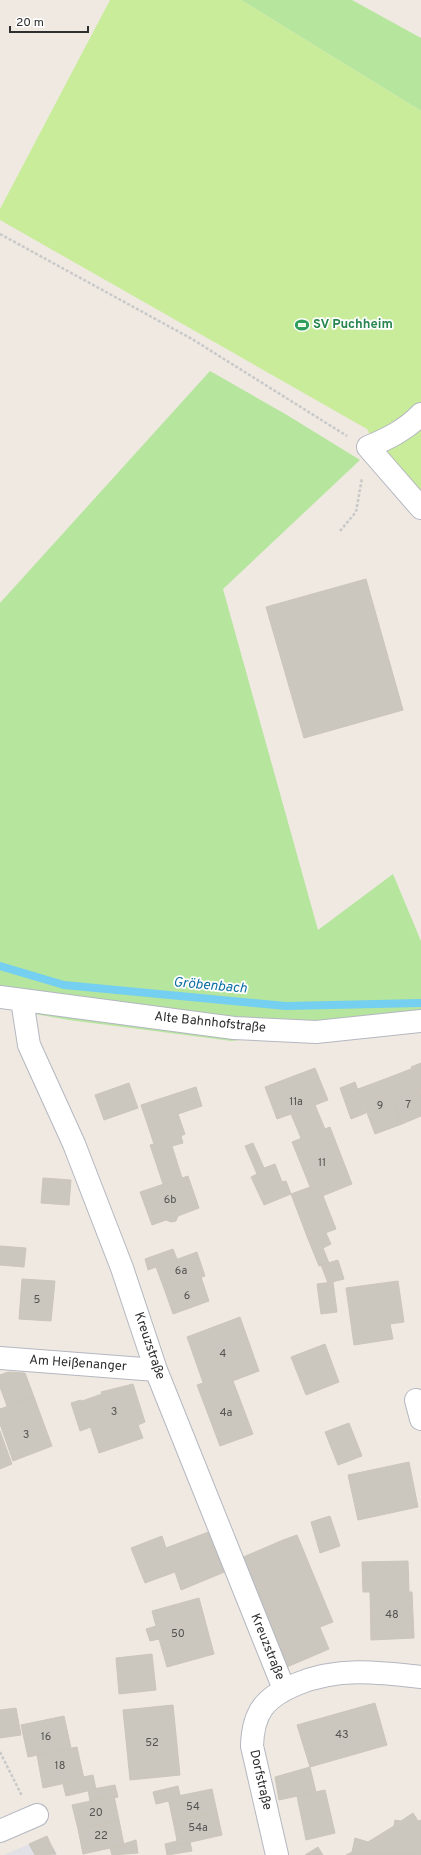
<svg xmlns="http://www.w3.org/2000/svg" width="421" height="1855" font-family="Overpass,sans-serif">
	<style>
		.industrial { fill: #e3e1e8 }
		.green { fill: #b6e59e }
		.pitch { fill: #c9ec9a }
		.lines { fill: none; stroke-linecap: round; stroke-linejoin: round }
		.stream { stroke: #75cff0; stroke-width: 8 }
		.building { fill: #cbc7bf; stroke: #cbc5ba }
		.minor-casing { stroke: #b4b7c1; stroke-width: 24 }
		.path { stroke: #c9c9c9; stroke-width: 2.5; stroke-dasharray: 3 2; stroke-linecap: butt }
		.minor { stroke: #fff; stroke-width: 22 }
		.labels { text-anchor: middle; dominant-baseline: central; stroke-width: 3.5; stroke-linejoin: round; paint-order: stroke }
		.number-label { font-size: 11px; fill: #555452 }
		.leisure-label { font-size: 13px; font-weight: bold; fill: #27864d; stroke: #fff; text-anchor: start }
		.street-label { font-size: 13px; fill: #2e2e2e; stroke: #fff }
		.water-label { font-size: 14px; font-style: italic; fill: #0d6fa3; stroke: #fff }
	</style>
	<rect width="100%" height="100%" fill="#efe9e1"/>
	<path class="industrial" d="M47,1836L57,1855H4Z"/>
	<path class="green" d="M241,0H352L421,38V111Z
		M210,371L287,415L360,460L223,589L318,930L393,874L421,941V1013L232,1041L69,1020L0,1008V603Z"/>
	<path class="pitch" d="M110,0H241L421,111V502L383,459L367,429L0,220V209Z"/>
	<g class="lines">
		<path class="stream" d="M0,966L64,985L286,1006L421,1003"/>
	</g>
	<path class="building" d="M366,579L403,710L304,738L266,607Z
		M421,1063V1092L411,1067Z
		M315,1068L328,1100L315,1105L325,1129L301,1138L291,1114L277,1119L265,1087Z
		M411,1069L421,1094V1116L402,1124L385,1079Z
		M385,1079L402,1124L375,1134L358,1089Z
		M355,1082L366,1113L351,1119L340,1088Z
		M129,1083L138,1108L104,1120L95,1095Z
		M196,1087L202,1106L178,1114L185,1134L181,1136L183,1143L172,1146L182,1178L163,1184L150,1145L154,1144L141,1105Z
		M330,1127L352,1184L315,1199L292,1142Z
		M253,1143L264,1168L275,1164L282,1182L286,1181L291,1194L264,1205L251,1177L257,1174L245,1146Z
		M188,1176L199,1208L178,1216L176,1221L171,1222L166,1220L152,1225L140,1192Z
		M43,1178L71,1180L69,1205L41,1203Z
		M310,1187L315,1199L323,1196L336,1229L308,1239L291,1194Z
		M326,1233L331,1244L323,1248L329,1263L319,1266L308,1239Z
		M0,1246L26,1248L24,1267L0,1265Z
		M173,1249L177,1259L148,1270L145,1259Z
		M197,1252L205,1276L165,1291L156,1267Z
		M338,1260L344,1279L328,1283L321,1265Z
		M201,1277L209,1301L173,1314L165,1291Z
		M22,1279L55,1281L51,1321L19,1319Z
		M398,1281L404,1322L390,1324L393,1339L354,1345L346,1288Z
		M333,1282L337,1312L321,1314L317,1284Z
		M240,1317L259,1371L206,1391L187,1337Z
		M325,1344L339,1382L306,1395L291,1357Z
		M8,1372L25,1373L34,1397L7,1406L0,1387V1375Z
		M233,1381L253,1434L220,1446L197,1385L203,1383L206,1391Z
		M133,1384L145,1422L138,1425L143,1438L99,1453L82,1401L102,1394L101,1392Z
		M34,1397L52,1446L13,1461L0,1424V1409Z
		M81,1400L91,1427L80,1431L71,1403Z
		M349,1423L362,1456L338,1465L325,1432Z
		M0,1431L12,1464L0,1469Z
		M409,1462L418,1507L358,1520L348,1475Z
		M330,1516L340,1546L320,1553L311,1522Z
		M211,1531L221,1557L176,1575L175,1572L145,1583L131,1548L162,1536L166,1548Z
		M297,1535L333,1622L320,1627L283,1540Z
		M283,1540L329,1649L287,1667L241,1558Z
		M221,1557L227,1571L181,1590L176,1575Z
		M408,1561L409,1592H412L414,1638L371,1640L370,1592H363L362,1562Z
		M199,1598L214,1654L167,1667L159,1639L150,1641L146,1629L156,1626L152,1611Z
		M152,1654L156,1690L119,1694L116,1658Z
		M375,1703L387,1745L310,1767L297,1725Z
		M173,1705L180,1775L130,1780L123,1710Z
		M16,1708L21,1735L0,1738V1710Z
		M64,1716L71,1748L28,1757L21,1725Z
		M77,1747L84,1779L43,1788L37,1755Z
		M310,1767L316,1792L279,1800L275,1777Z
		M93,1775L96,1789L66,1796L63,1784L84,1779L83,1777Z
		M115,1785L118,1797L114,1798V1796L90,1801L88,1790Z
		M178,1786L180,1795L168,1798L169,1801L156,1804L153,1792Z
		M212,1789L217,1812L173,1821L168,1798Z
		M325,1790L335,1833L306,1840L297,1796Z
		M114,1796L119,1820L78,1829L72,1805Z
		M217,1812L222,1835L178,1845L173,1821Z
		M413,1813L418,1821L421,1820V1855H346L352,1852L355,1838L368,1842L394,1826L395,1820L401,1821Z
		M119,1820L124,1845L83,1854L78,1829Z
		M47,1836L51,1845L34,1853L29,1844Z
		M136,1840L138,1853L112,1855L110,1848Z
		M177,1841L178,1845L190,1842L192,1851L167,1855L165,1844Z
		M51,1845L56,1854L35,1855L34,1853Z
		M318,1847L323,1855H305Z"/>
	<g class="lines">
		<defs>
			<path id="minor" d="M421,414C406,430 387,439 368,447L421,508
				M0,997L234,1028L316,1032L421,1021
				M22,1000L29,1045L74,1144L122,1268L156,1370L284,1689
				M0,1358L156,1370
				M416,1400L421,1419
				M0,1831L37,1815
				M277,1855L252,1746C253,1712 265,1697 297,1684C338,1667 378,1672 421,1677"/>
		</defs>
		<use href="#minor" class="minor-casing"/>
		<path class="path" d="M0,234L192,339L347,436
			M340,531L356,512L362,478
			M0,1752L22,1796"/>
		<use href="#minor" class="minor"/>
	</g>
	<defs>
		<symbol id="stadium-bare" viewBox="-9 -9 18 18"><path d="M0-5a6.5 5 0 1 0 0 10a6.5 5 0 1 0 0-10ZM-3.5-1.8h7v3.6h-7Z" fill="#2e9e5b" stroke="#fff" stroke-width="2.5" paint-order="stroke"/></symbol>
	</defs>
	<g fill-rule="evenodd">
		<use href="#stadium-bare" x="292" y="315" width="20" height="20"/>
	</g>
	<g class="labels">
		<g class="number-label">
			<text x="296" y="1102">11a</text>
			<text x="408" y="1105">7</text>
			<text x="380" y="1106">9</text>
			<text x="322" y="1163">11</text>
			<text x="170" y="1200">6b</text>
			<text x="181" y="1271">6a</text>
			<text x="187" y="1296">6</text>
			<text x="37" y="1300">5</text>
			<text x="223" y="1354">4</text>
			<text x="114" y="1412">3</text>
			<text x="226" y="1413">4a</text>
			<text x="26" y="1435">3</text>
			<text x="392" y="1615">48</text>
			<text x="178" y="1634">50</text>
			<text x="342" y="1735">43</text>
			<text x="46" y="1737">16</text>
			<text x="152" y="1743">52</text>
			<text x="60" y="1766">18</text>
			<text x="193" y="1807">54</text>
			<text x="96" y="1813">20</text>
			<text x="198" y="1828">54a</text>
			<text x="101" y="1836">22</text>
		</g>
		<g class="leisure-label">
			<text x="313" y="325">SV Puchheim</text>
		</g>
		<g class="street-label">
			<text transform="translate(210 1023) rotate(6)">Alte Bahnhofstraße</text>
			<text transform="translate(149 1346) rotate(71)">Kreuzstraße</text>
			<text transform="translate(78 1364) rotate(4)">Am Heißenanger</text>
			<text transform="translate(267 1647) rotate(68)">Kreuzstraße</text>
			<text transform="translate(260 1780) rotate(77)">Dorfstraße</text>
		</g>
		<g class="water-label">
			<text transform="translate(210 986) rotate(5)">Gröbenbach</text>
		</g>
	</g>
	<path d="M10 26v6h78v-6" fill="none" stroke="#2e2e2e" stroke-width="2"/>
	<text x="16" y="26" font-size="12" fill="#2e2e2e" stroke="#ffffff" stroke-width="3" paint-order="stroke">20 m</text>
</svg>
